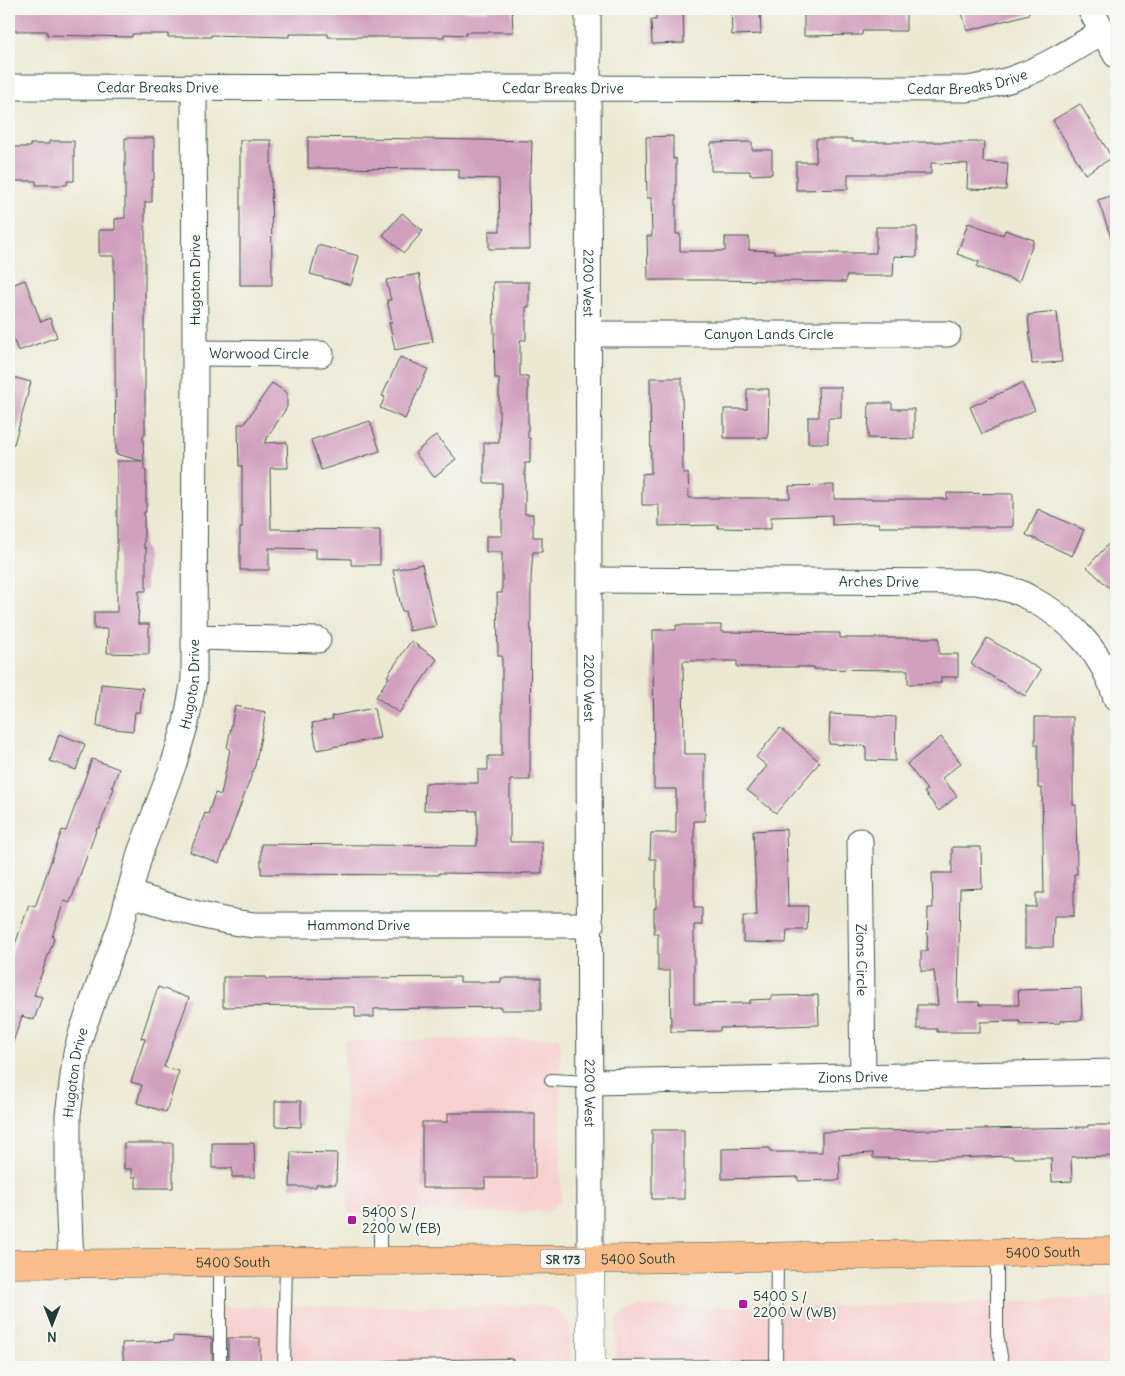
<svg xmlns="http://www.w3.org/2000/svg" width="1125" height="1376" font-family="Delius,sans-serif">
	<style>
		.built { fill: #f7d0cf }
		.building { fill: #d2a0bf }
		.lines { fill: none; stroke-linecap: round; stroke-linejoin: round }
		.service-casing { stroke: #3e574c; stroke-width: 14 }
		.minor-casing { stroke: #3e574c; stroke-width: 27 }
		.tertiary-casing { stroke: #3e574c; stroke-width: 29 }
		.primary-casing { stroke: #3e574c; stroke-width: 29 }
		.service { stroke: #fff; stroke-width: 12 }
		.minor { stroke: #fff; stroke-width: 25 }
		.tertiary { stroke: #fff; stroke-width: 28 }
		.primary { stroke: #f9bc8a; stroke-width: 28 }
		.poi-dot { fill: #b5179e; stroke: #f6f6f2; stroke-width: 2 }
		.labels { text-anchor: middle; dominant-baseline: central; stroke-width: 4; stroke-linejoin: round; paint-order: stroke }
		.shield { fill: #f6f6f2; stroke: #60746d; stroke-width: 1 }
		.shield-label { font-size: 12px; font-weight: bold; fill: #1f3d34 }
		.street-label { font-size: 14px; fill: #1f3d34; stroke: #f6f6f2 }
		.poi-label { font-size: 14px; fill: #1f3d34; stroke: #f6f6f2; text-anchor: start }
	</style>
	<rect width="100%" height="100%" fill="#f6f6f2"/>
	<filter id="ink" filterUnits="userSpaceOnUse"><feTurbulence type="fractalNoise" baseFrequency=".02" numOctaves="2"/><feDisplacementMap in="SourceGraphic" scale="10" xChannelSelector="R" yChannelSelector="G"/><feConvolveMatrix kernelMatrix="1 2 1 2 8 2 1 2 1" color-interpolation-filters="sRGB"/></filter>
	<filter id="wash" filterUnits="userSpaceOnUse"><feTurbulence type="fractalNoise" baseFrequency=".0096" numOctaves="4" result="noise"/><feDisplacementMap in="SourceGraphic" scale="20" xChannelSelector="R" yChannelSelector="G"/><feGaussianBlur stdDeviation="1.12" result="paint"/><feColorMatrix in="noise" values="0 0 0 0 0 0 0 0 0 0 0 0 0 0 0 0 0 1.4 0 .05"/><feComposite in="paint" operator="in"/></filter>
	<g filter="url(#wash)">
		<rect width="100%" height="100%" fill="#ece9d3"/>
		<path class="built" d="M560,1038L561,1200L547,1212L348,1213L344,1041Z
			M1116,1298V1367H616V1325L620,1316L630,1309L636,1307H799Z
			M543,1306L555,1309L567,1318L570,1328L571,1367H213L214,1307Z"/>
		<g id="blocks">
			<path class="building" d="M11,9H392L488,11V9H512L513,32H466V35L444,34V37H328V34H289V37L211,35V37H168V34H132V37L47,35V31H11Z
				M656,9H683L684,43L652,44L651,20H656Z
				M760,9L761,34L732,35L731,10Z
				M804,9H906V31H862V35L804,36Z
				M961,9H1028L1029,14L967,31Z
				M1080,104L1112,158L1085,174L1053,120Z
				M673,136V159L676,158V234H680V251H725V237H749V250L774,251V253H876V227H917V257L894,256L893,276H846V282L711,280H648L647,236H652L651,198H647L646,137Z
				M308,137L532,141L531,172H529L530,249H489V231H500L499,179L459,178V169L308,168Z
				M125,138H154V180H152V202H145V435H143L144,470H146V512H144V548H146V591H139L138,624H149V654L107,653L108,629H94V612H117V461H142L116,454L114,256H99V230H115V219L125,218Z
				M816,139H852V142H984L983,162L1008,163L1006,190L967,189L968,164L931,163V174H848V189L796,190V162H816Z
				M240,140H271L272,285H240Z
				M49,141H74V181H67V185H36V181H10V147H30V144H49Z
				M752,142V150H772V174L750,175V171H711V143Z
				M1116,194V245L1114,246L1098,200Z
				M402,213L423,231L404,253L383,235Z
				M968,223L1003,235L1005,230L1034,240L1019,282L977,267L979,262L957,254Z
				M318,245L359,256L351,285L310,274Z
				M419,274L433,342L395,350L389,322H392L387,300H391L386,280Z
				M25,280L41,322L50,318L57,337L18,351L9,328V286Z
				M493,282H529V307H526V340H520V376H528V438H530V463H525V514H533V537H542V552H533L531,577L530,780H510V842H542V873H522V874L439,873V875L261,874V844L477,846V811L424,810L425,783H478V770H488V756H502V656H498L497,593H502V552H486V536H502V483H484V443H499V378H495Z
				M1057,312L1062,362L1032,364L1028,315Z
				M400,357L428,369L405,419L380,408L385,397L382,396Z
				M9,376L31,382L14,444H9Z
				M650,378H682L683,473H688L689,498H790L789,486L834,485V499H947V493L1013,494V527H879V523L832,525V515L771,517V529L718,528V525L659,526V505H642V474L651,473Z
				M272,383L287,393V407L264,443L287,442L288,468H270L271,529L380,530V565H351V559L316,558V549L269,548V570H240V528H242V466H239L238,424H244Z
				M1022,383L1035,410L982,434L970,407Z
				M818,387H841V418H828V443H808V417H819Z
				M747,389H769L768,438H724V409H747Z
				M869,403H892V409H914V439L868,438Z
				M370,421L380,451L321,470L311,440Z
				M436,435L456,459L434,477L415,453Z
				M1038,509L1084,530L1072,556L1026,535Z
				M1116,536V594L1087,567Z
				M422,564L436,626L409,631L405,611H402L393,570Z
				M676,625H721V632L840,633V638H939V654H958V677H941V683L908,684V670L814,669V667H737V661H683L684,754H705V821H694V908H702V925H694V1004L750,1003V1000L772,999V996L818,995L819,1025L720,1028V1031L671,1032L670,971H658V934H654V908H656V859H650L651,833H676V789H654L653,630H676Z
				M987,638L1041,670L1025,696L971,664Z
				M411,641L437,659L399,713L376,697L389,677L387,676Z
				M101,684L143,688L140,712H135L133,731L97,727Z
				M235,706L266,712L255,766L219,863L190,852L205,813L208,814L215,793L221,795L230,749L227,748Z
				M374,708L380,738L317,750L312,723L333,719L332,716Z
				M830,714L896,717L895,761L866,760V746L829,744Z
				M1035,717H1073V805H1076L1077,874H1074V916H1054L1053,947H1025V907H1036V893H1044L1042,788H1038V745H1035Z
				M780,728L820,762L776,813L747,790L767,766L756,757Z
				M59,734L85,744L76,770L50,761Z
				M941,737L961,763L942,778L957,796L939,811L924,792L927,790L907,764Z
				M92,759L119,769L112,787L114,788L99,828H97L70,903L64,901L52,937L54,939L34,995L42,997L34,1020L22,1016L11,1048L9,1047V961L29,905L35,907L62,830L66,831Z
				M786,829L788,906H808L807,930H787L786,943L743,942V916H757L753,831Z
				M952,847H981L982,888L960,889L958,1002H979V1005H1019L1018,990L1081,988L1082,1020L1061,1021V1023L1020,1024V1021L980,1022V1032H937V1029H917V1005H938L934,971H921V951H927L928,908H933L932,873H952Z
				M223,977H266V979L460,977V982H501V978H541V1010H501V1007L374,1009V1017H355V1007H309V1006L223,1007Z
				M158,987L189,998L164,1067L179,1071L166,1112L137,1103L142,1085L131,1082L145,1039L141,1038Z
				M275,1101H301V1127L275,1126Z
				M448,1113H535V1178H485V1188H422V1122H448Z
				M1088,1125H1116V1156L1071,1157L1072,1181L1052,1182L1051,1158H1012V1156L922,1159L873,1158V1153L839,1155L840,1180L798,1181V1177L722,1179V1149L769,1148L770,1152H822V1132L1088,1127Z
				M652,1130H684V1199H652Z
				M124,1143H173V1188H136V1177H132V1169H124Z
				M212,1143H254L255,1177H232V1168H212Z
				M291,1152L337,1153L336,1184H316V1187H290Z
				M173,1336L212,1338V1365H149V1367H124L122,1343L173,1341Z
				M228,1338H260V1367H230V1365H228Z"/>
		</g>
	</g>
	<g filter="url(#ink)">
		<use href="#blocks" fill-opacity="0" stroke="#3e574c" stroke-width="1"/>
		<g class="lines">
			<defs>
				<path id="service" d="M551,1080L591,1082
					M380,1214V1260
					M997,1253V1334L1003,1367
					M220,1262V1367
					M284,1367L286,1261
					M389,1367L509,1365
					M598,1367L776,1366L777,1256"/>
				<g id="minor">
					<path id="s1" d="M588,9L590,1259"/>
					<path d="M1090,9L1116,55"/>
					<path id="s2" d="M9,87L967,89C985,86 1003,83 1020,76C1050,65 1077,47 1103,31"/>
					<path id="s3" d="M589,334H948"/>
					<path id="s4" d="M195,353L321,354"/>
					<path id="s5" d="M589,580L977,582C990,585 1004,588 1018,592C1024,594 1029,598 1035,601C1073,621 1104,656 1116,698"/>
					<path d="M195,637L318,640"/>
					<path id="s6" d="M860,841L863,1077"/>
					<path id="s7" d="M129,893C171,907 210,920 254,925H591"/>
					<path id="s8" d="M591,1082L1116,1072"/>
					<path id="s9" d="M71,1264L68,1192V1115L76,1053L82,1031L121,925L140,853L174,763L186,723L194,680L195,353L194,87"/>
				</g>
				<path id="tertiary" d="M590,1259L591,1367"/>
				<g id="primary">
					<path id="s10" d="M9,1264L624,1259L1116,1251"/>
				</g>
			</defs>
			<use href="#service" class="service-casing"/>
			<use href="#minor" class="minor-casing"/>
			<use href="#tertiary" class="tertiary-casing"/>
			<use href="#primary" class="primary-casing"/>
			<use href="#service" class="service"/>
			<use href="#minor" class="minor"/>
			<use href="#tertiary" class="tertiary"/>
			<use href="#primary" class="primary"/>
		</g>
	</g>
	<g class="poi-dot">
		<rect x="347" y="1215" width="10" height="10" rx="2.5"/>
		<rect x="738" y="1299" width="10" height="10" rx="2.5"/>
	</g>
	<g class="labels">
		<rect class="shield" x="540.5" y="1249.5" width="45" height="19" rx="4"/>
		<g class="shield-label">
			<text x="563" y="1259">SR 173</text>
		</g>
		<g class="street-label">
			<text stroke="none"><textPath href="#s2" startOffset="959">Cedar Breaks Drive</textPath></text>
			<text stroke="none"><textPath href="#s2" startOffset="149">Cedar Breaks Drive</textPath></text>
			<text stroke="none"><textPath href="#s2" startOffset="554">Cedar Breaks Drive</textPath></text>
			<text transform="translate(195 280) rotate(-90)">Hugoton Drive</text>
			<text stroke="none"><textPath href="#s1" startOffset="274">2200 West</textPath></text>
			<text stroke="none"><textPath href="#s3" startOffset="180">Canyon Lands Circle</textPath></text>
			<text stroke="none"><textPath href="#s4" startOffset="64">Worwood Circle</textPath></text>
			<text stroke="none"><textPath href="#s5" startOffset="290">Arches Drive</textPath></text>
			<text stroke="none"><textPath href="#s9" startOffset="599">Hugoton Drive</textPath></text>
			<text stroke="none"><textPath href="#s1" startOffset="679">2200 West</textPath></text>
			<text stroke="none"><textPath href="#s7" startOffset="234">Hammond Drive</textPath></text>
			<text stroke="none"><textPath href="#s6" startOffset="119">Zions Circle</textPath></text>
			<text stroke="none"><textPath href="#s9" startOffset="192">Hugoton Drive</textPath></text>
			<text stroke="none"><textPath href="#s8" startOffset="262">Zions Drive</textPath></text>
			<text stroke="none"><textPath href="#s1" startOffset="1084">2200 West</textPath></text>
			<text stroke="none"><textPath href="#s10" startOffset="1034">5400 South</textPath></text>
			<text stroke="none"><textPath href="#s10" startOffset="629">5400 South</textPath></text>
			<text stroke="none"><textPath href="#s10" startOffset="224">5400 South</textPath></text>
		</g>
		<g class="poi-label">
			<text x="362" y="1212">5400 S /<tspan x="362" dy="16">2200 W (EB)</tspan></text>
			<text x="753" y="1296">5400 S /<tspan x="753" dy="16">2200 W (WB)</tspan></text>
		</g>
	</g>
	<rect width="1125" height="1376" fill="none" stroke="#f6f6f2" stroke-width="30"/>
	<g transform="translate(52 1324) rotate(180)" stroke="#f6f6f2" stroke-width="4" paint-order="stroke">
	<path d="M0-4L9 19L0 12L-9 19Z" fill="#1f3d34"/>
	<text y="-8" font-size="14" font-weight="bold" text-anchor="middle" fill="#1f3d34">N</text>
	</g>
</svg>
